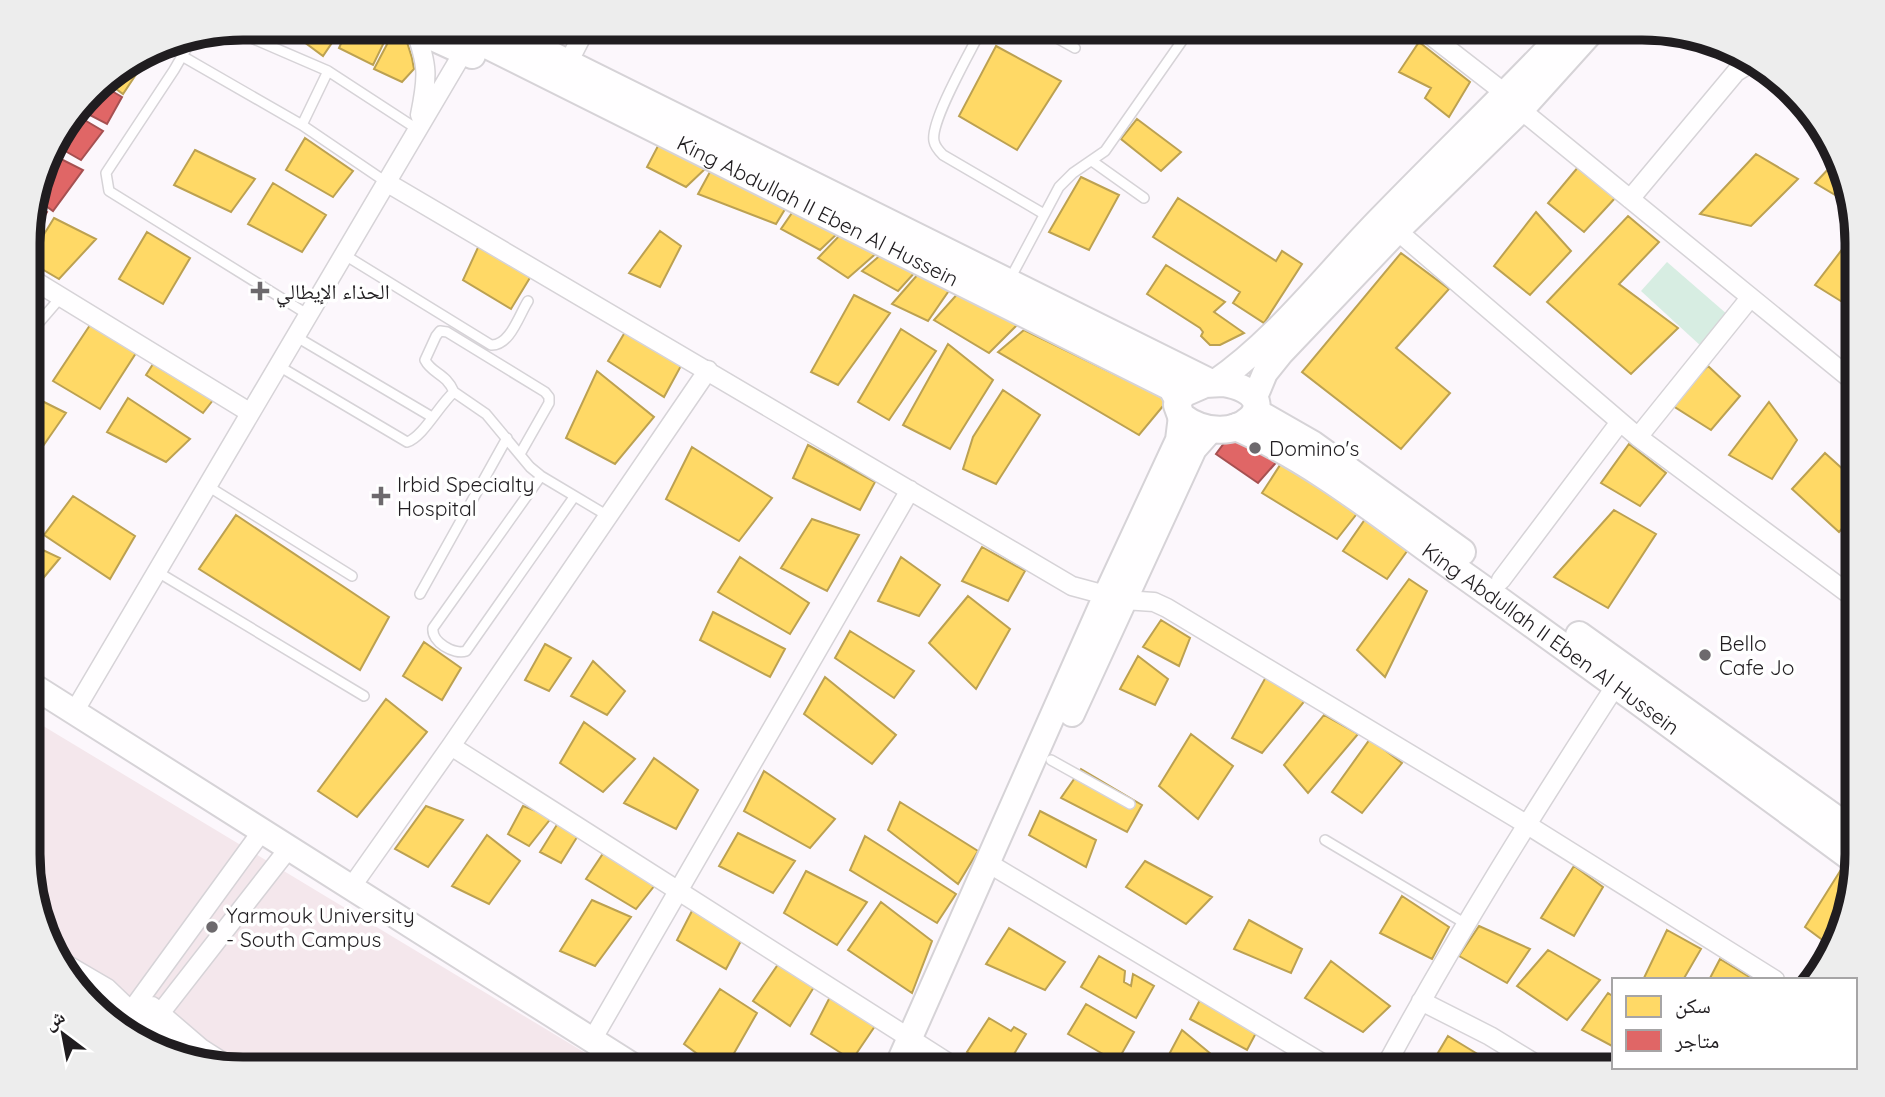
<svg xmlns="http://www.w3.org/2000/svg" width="1885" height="1097" font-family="Quicksand,'Noto Naskh Arabic',sans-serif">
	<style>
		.education { fill: #f4e7ec }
		.green { fill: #d7ede2 }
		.homes { fill: #ffd966; stroke: #bca151; stroke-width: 2 }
		.shops { fill: #e06666; stroke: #a65051; stroke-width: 2 }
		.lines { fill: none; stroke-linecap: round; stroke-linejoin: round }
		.lane-casing { stroke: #d6d3d7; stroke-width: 12 }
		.street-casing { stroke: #d6d3d7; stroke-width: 21 }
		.secondary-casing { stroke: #d6d3d7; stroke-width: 28 }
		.primary-casing { stroke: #d6d3d7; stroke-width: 30 }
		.lane { stroke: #fffeff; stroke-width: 9 }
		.street { stroke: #fffeff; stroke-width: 18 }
		.secondary { stroke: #fffeff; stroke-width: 24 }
		.primary { stroke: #fffeff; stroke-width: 26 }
		.poi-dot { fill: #6d696d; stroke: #fff; stroke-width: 2.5 }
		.labels { text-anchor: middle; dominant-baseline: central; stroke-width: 7; stroke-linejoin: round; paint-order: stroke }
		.street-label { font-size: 21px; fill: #201d20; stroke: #fff }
		.poi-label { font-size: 21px; fill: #201d20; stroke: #fff; text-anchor: start }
		.rim { fill: none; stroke: #201d20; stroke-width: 9 }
	</style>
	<rect width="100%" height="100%" fill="#fcf7fc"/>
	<path class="education" d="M30,718L612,1069H243L135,1040L64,973L30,881Z"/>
	<path class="green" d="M1667,262L1728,315L1702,347L1641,291Z"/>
	<path class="homes" d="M301,28H342L323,56L296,36Z
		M348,28H391L373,65L339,48Z
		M395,29L406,39L412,58L414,69L402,82L374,69Z
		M1419,42L1470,82L1449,117L1425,98L1431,88L1399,72Z
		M996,46L1061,81L1017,150L959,116Z
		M143,56L147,58L123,94L104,80Z
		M1137,119L1181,152L1161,171L1121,139Z
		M305,138L353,171L333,197L286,170Z
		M659,144L707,167L686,187L647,167Z
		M195,150L255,179L231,212L174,185Z
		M1756,154L1798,179L1751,226L1700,214Z
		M1834,163L1847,202L1815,183Z
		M1579,166L1616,197L1584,232L1548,203Z
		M711,170L787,206L776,224L698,194Z
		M1081,177L1119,195L1089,250L1049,232Z
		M273,183L326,215L302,252L248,224Z
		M1178,198L1276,261L1282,251L1302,264L1264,323L1233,303L1240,292L1153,237Z
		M796,207L841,230L820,250L781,229Z
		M1536,212L1571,251L1530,295L1494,266Z
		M1628,216L1659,242L1619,284L1678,328L1631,374L1547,302Z
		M54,218L96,239L59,279L30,262V257Z
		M660,231L681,246L660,287L629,273Z
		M147,232L190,258L163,304L119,279Z
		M842,233L880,250L848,278L818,258Z
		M1850,239L1857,245V302L1852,308L1815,285Z
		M481,241L531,276L511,309L463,280Z
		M884,252L917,270L898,291L862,271Z
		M1401,253L1449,289L1396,348L1450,393L1401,449L1302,372Z
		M1166,265L1225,302L1214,312L1244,333L1220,345H1210L1201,336L1203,332L1200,328L1147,294Z
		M919,273L950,289L928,321L892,304Z
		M960,291L1017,325L989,353L934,320Z
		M854,295L890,313L838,385L811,372Z
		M90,325L136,353L100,409L53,381Z
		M901,329L936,351L889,420L858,402Z
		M1024,330L1168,400L1139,435L998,352Z
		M625,332L682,364L664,397L608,361Z
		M948,344L993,380L950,449L903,425Z
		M153,364L213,400L203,413L146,375Z
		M1708,366L1740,396L1711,430L1670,404Z
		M597,371L654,417L615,464L566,438Z
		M1003,390L1040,415L996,484L963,469L973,437Z
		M30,395L66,413L41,449L30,443Z
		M128,398L190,439L166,462L107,432Z
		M1769,402L1797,440L1772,479L1729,455Z
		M1629,444L1666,473L1640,506L1601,483Z
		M808,445L875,482L860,510L793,478Z
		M692,447L772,498L739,541L666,499Z
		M1825,453L1857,482V512L1839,532L1792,489Z
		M1282,462L1359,511L1337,539L1262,493Z
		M73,496L135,536L110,579L44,535Z
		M1614,510L1656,534L1608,608L1554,577Z
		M236,515L389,617L360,670L199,569Z
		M1368,515L1410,547L1387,579L1343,551Z
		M812,519L859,535L827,591L781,568Z
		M30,544L60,558L30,594Z
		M982,547L1025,571L1008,601L962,581Z
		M740,557L809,603L790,634L718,592Z
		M901,557L940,585L919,616L878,601Z
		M1409,579L1427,591L1385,677L1357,650Z
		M968,596L1010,629L976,689L929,643Z
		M713,612L785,649L770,677L700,640Z
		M1161,620L1190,638L1179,666L1143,647Z
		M850,631L914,671L894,698L835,658Z
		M424,642L461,668L442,700L403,676Z
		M545,644L571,658L549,691L525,680Z
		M1138,656L1168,679L1155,705L1120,689Z
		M593,661L625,691L607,715L571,696Z
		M1267,675L1307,698L1262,753L1232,738Z
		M825,677L896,735L872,764L804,714Z
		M386,699L427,732L357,817L318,791Z
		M1324,715L1358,734L1308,793L1284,765Z
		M584,722L635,759L603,792L560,763Z
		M1191,734L1233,766L1198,819L1159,786Z
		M1370,739L1402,763L1362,813L1332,792Z
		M654,758L698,790L676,829L624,803Z
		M1081,769L1142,805L1127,832L1061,798Z
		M764,771L835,819L810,848L744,811Z
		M900,802L978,851L958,884L888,830Z
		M426,806L463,820L428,867L395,849Z
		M523,806L552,817L529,846L508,834Z
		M1040,811L1096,840L1086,867L1029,835Z
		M558,823L579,834L561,863L540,852Z
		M738,833L795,861L773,893L719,866Z
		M487,835L520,861L489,904L452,886Z
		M865,836L956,894L937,923L850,870Z
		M606,849L655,885L636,909L586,879Z
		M1145,861L1212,897L1186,924L1126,887Z
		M1574,866L1603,887L1574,936L1541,918Z
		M1842,868L1854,875L1832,947L1805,927Z
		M806,871L867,902L837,945L784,913Z
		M1402,896L1449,927L1432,959L1380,933Z
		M592,900L631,917L595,966L560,951Z
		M881,902L932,941L912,993L848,950Z
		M694,907L742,939L726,969L677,940Z
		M1249,920L1302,949L1291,973L1234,949Z
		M1479,926L1530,949L1507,983L1459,956Z
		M1009,928L1065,962L1045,990L986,964Z
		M1667,930L1701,949L1683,980H1643Z
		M1548,950L1600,980L1567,1020L1517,986Z
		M1099,956L1125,971L1124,982L1131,986L1133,974L1154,986L1136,1018L1081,987Z
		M1720,959L1751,978L1750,980H1709Z
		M781,960L814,987L790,1026L753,1001Z
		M1331,961L1390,1006L1363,1032L1305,998Z
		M720,989L757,1013L725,1069H718L684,1044Z
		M1608,993L1614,997V1047L1582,1030Z
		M1202,996L1257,1031L1247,1050L1190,1019Z
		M830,997L875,1026L852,1060L811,1034Z
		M1086,1004L1134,1032L1117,1062L1068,1034Z
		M989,1018L1011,1031L1014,1027L1026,1034L1005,1069H994L967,1052Z
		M1182,1030L1229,1069H1171L1164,1064Z
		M1448,1036L1502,1069L1429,1068Z"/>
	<path class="shops" d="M100,84L122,97L107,124L80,110Z
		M76,115L103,131L81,160L53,144Z
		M49,153L83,170L53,211L35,198Z
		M34,202L47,212L30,241V216Z
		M1230,435L1280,458L1258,483L1216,454Z"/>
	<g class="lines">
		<defs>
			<path id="lane" d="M984,28L978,36C968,56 930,122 934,141C935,147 939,151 943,155L1044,214
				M1039,28L1075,48
				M233,30L328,71L302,125
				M198,37L189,44L174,70L106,173L109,191L307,314
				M182,56L302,125L386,182
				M328,71L417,129
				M1092,161L1144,198
				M343,254L491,345C510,346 519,315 528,301
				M1010,279L1059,187L1073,173L1105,151L1191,28
				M30,333L61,297
				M295,336L432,417
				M277,365L407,442C423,437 439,405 454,392L486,414L530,467L541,476L608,516
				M454,392C446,373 432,374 425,360L436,336L440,331L447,332L545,392L549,397V403L520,454
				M541,476L433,628C431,642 454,655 466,651L574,497
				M206,485L352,576
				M156,571L364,696
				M420,594L507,438
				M1051,760L1130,804
				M1325,840L1466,924"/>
			<path id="street" d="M1421,28L1506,94
				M415,29C428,66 428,76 420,115
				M568,63L586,28
				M1521,110L1857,384
				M386,182L1072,586L1124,600L1154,602L1167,608L1526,824L1775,980
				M1630,199L1736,72L1754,61
				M1388,223L1638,437L1857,600
				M30,278L249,412
				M1638,437L1750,298
				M1501,580L1620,422
				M74,712L464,51
				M451,746L958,1069
				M988,863L1332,1069
				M352,886L451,746L708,370
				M59,960L107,988L131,1011L151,1025L201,1048
				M1421,1001L1490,1036L1544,1069
				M152,1006L201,1048L226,1064
				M124,1029L131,1011L262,831
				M135,1039L151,1025L289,848
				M592,1040L910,490
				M1384,1069C1455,937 1535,810 1616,685"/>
			<path id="secondary" d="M1214,383C1278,339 1327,273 1381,218C1443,154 1507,93 1568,28
				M1255,397L1265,373L1281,353L1398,230L1521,110L1595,28
				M30,684L638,1069
				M1072,714L1194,449L1210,431
				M896,1069L1106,595L1178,440L1181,416"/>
			<g id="primary">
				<path d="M413,28L472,55"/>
				<path id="s1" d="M453,28L1171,387L1178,399"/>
				<path d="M497,28L1211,383"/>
				<path d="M1223,383C1296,395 1235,457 1181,416L1177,405L1182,394L1205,384Z"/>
				<path d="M1256,412L1312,444L1462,552"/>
				<path id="s2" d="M1236,427C1317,462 1387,521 1458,571C1592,666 1724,764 1857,862"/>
				<path d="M1579,635L1857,834"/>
			</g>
		</defs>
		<use href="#lane" class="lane-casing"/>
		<use href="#street" class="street-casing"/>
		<use href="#secondary" class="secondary-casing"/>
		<use href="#primary" class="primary-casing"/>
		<use href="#lane" class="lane"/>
		<use href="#street" class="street"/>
		<use href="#secondary" class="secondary"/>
		<use href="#primary" class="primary"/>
	</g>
	<g class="poi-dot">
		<path d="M256.5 280.5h7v7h7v7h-7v7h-7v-7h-7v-7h7z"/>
		<circle cx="1255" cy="448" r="7"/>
		<path d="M377.5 485.5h7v7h7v7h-7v7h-7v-7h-7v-7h7z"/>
		<circle cx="1705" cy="655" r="7"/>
		<circle cx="212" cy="927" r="7"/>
	</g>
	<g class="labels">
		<g class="street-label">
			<text stroke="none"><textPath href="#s1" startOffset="408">King Abdullah II Eben Al Hussein</textPath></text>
			<text stroke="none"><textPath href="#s2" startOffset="380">King Abdullah II Eben Al Hussein</textPath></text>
		</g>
		<g class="poi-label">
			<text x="276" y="291">الحذاء الإيطالي</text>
			<text x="1269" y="448">Domino's</text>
			<text x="397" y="484">Irbid Specialty<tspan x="397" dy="24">Hospital</tspan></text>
			<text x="1719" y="643">Bello<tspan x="1719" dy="24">Cafe Jo</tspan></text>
			<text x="226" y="915">Yarmouk University<tspan x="226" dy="24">- South Campus</tspan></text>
		</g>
	</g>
	<path d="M0 0H1885V1097H0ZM243 40H1642A203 203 0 0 1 1845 243V854A203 203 0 0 1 1642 1057H243A203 203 0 0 1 40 854V243A203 203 0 0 1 243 40Z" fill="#ededed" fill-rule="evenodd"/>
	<path class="rim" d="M243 40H1642A203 203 0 0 1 1845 243V854A203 203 0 0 1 1642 1057H243A203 203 0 0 1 40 854V243A203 203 0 0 1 243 40Z"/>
	<rect x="1612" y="978" width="245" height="91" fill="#ffffff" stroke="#a6a5a6" stroke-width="2"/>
	<rect x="1626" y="996" width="35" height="21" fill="#ffd966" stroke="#a6a5a6" stroke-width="2"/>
	<text x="1675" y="1013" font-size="21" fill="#201d20">سكن</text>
	<rect x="1626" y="1030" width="35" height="21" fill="#e06666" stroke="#a6a5a6" stroke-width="2"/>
	<text x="1675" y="1048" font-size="21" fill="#201d20">متاجر</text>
	<g transform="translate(63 1034) rotate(328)" stroke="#ffffff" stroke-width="5" paint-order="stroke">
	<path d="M0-5L12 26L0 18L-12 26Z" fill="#201d20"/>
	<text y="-10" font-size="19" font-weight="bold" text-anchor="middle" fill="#201d20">ش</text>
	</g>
</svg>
